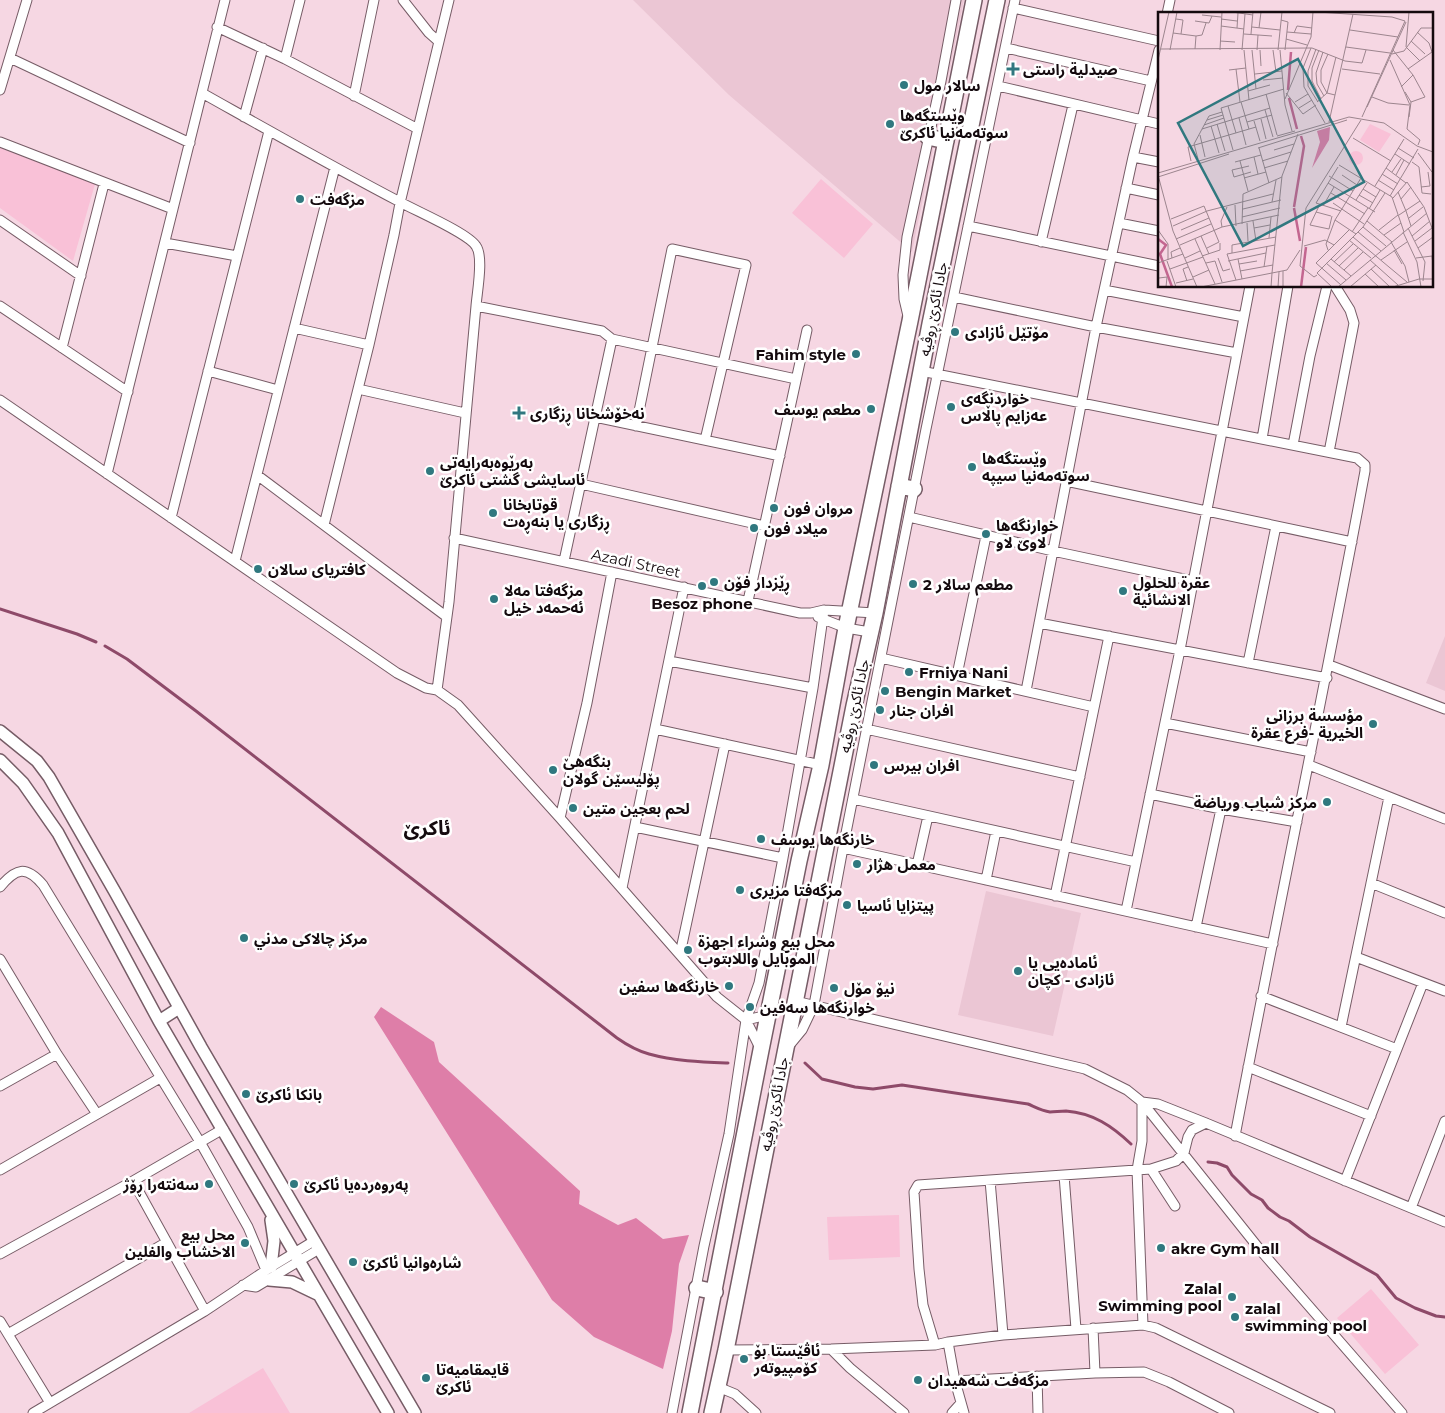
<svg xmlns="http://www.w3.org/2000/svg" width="1445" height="1413" font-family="Montserrat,'Noto Sans Arabic',sans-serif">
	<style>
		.built { fill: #ebc6d4 }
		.green { fill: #f9c1d7 }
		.forest { fill: #de7ea8 }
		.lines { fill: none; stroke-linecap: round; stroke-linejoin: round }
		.stream { stroke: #8e4a69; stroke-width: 3 }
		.street-casing { stroke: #765c66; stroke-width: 11 }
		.secondary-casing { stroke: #765c66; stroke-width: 14 }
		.highway-casing { stroke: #765c66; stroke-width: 18 }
		.street { stroke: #fff; stroke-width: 9 }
		.secondary { stroke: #fff; stroke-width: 11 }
		.highway { stroke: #fff; stroke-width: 15 }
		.poi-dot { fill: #30787f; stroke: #fff; stroke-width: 2 }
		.labels { text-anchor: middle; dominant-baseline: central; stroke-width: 5; stroke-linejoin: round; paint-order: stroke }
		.poi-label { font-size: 15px; font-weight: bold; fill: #140a0e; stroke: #fff; text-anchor: start }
		.street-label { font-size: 15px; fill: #140a0e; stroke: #fff }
		.district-label { font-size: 20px; font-weight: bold; fill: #140a0e; stroke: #fff }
		.inset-river { fill: none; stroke: #c36690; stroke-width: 2.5 }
		.inset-road { fill: none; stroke: #9c858e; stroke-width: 1 }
		.view { fill: #30787f; fill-opacity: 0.15; stroke: #30787f; stroke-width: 2.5 }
		.inset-edge { fill: none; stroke: #140a0e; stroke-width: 2.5 }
	</style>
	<rect width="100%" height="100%" fill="#f6d7e3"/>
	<path class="built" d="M633,0H964L912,252L729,95Z
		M1445,636V691L1426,683Z
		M986,891L1081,913L1053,1036L958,1015Z"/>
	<path class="green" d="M0,148L95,184L73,261L0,208Z
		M821,179L873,224L844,258L792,213Z
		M899,1215L900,1257L829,1260L827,1217Z
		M1371,1289L1419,1345L1385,1374L1337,1318Z
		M263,1368L290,1413H189Z"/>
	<path class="forest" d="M381,1007L434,1042L439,1062L580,1191L579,1204L618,1225L636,1218L663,1239L689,1235L679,1264L672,1331L663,1369L594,1337L552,1300L374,1017Z"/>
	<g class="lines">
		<path class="stream" d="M0,609L77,634L96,642
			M105,646L127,659L196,711L617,1038C627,1045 638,1051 649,1054C674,1061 703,1062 728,1063
			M805,1063L822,1079L855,1087L873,1089L902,1085L1028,1104C1035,1107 1042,1111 1050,1112C1055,1112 1060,1111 1066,1111C1093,1113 1112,1126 1131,1144
			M1208,1162L1217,1163L1227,1167L1232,1175L1251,1194L1262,1200L1268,1208L1280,1217L1289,1221L1310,1237L1377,1275L1396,1298L1415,1308L1436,1316L1445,1317"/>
		<defs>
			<path id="street" d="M403,0L429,33L438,41
				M1013,8L1159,41
				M1167,14L1170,0
				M217,27L285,59L418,129
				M1006,48L1151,81
				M10,58L190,143
				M285,59L300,0
				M998,86L1159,124
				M0,90L27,0
				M202,93C268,130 333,167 400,202C416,211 468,233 476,246C484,257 477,292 476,306L449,602L437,690
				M354,96L374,0
				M244,117L263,48
				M0,142L173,209
				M1133,157L1159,162
				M1126,188L1159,195
				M0,220L81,276
				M1119,223L1159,231
				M968,226L1159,266
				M1041,242L1073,105
				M165,243L237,256
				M1104,290L1244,317
				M954,297L1096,327L1237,353
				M0,306L128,392
				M476,306L602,331L612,339L796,379
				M908,316L904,299L903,275L907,237L941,81L956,0
				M294,328L369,345
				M62,348L104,184
				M208,371L278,390
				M921,371L1357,458L1365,465V471C1324,693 1277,914 1235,1136
				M358,389L465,413
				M0,400L397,673L426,688L437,690L458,705L560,818L717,997L746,1020L761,1050
				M595,417L780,456
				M636,426L672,249L746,265L705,440
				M1262,439L1288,286
				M1293,445L1310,356L1327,286
				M1329,452L1354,323L1350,310L1335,286
				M107,474L225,0
				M257,475L447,617
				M1066,481L1352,542
				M581,484L765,526
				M909,517L1053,551L1193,581
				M171,518L269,131
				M324,525L369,345L394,235L400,203L449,0
				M454,538L800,613H811L824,610L875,613
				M235,561L335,167
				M564,561L612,339
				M748,601L807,330
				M818,617L846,628L870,632
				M1039,623L1327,678
				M881,658L1094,707
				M669,661L813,688
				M1248,663L1276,526
				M1329,665L1445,709
				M957,675L986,536
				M1026,691L1096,327L1133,157L1159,50
				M1165,723L1311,752
				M655,729L821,765
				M866,729L1080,777
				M1309,765L1445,819
				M1150,794L1221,809L1297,822
				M853,799L1136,862
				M560,818L587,703L612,572
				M635,827L783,858
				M843,848L1273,944
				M917,865L928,816
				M986,880L996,831
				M1371,883L1445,913
				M0,887C16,868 26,865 43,885L200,1142L248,1227L266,1270
				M622,888L684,587
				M1055,896L1109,636
				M1126,911L1180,650L1250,286
				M1196,927L1221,809
				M680,954L725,744
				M1356,957L1445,991
				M0,959L57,1054L97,1114
				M1261,996L1397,1049
				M795,1001L1085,1069L1127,1090L1142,1102L1261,1251L1402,1413
				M746,1020L768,1015
				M1341,1027L1389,797
				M788,1047L802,1030L814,1005L843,848L926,429L1015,0
				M1248,1067L1371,1116
				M0,1086L57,1054
				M1142,1102L1158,1104L1206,1123L1445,1222
				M1142,1102V1141L1137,1170L1143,1325
				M1151,1169L1175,1206
				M0,1170L160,1078
				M1064,1175L1076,1329
				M990,1180L1003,1335
				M133,1181L205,1311
				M1345,1181L1423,983
				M1411,1208L1445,1121
				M0,1254L133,1181L223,1129
				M243,1285L256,1287L319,1249
				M0,1321L50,1403
				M1093,1328L1095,1373
				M8,1334L167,1242
				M948,1342L955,1381L964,1413
				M935,1345L923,1305L919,1269L914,1192L918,1185L1151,1169L1176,1161L1184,1153L1188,1137L1192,1130L1206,1123
				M831,1349L850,1368L904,1413
				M726,1350L831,1349L935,1345L948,1342L1003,1335L1143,1325L1156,1328L1330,1413
				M1037,1376L1038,1413
				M955,1381L1095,1373L1144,1372L1169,1382L1229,1413
				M718,1387L735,1394L756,1413
				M33,1413L205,1311L271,1267L314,1241
				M672,1413L704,1246L729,1134L746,1020L759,983L783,858L813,688L824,610
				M952,1413L961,1403"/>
			<path id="secondary" d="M0,731L37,761L49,777L115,892L201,1047L415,1413
				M0,760L23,783L58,833L159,1021L388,1413
				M159,1021L179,1008
				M271,1267L274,1241L271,1220
				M269,1280L292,1282L317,1294"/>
			<path id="highway" d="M928,137L946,141
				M899,486L914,489
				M697,1288L715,1292
				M690,1413L761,1050L799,861L821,765L846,628L910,321L974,0
				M712,1413L726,1350L854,706L875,613L930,324L997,0"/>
		</defs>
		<use href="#street" class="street-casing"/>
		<use href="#secondary" class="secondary-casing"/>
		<use href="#highway" class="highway-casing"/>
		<use href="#street" class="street"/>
		<use href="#secondary" class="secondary"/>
		<use href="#highway" class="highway"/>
	</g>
	<g class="poi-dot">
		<path d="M1010.5 61.5h5v5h5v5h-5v5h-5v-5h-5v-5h5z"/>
		<circle cx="904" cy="85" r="5"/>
		<circle cx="890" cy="124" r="5"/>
		<circle cx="300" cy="199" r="5"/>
		<circle cx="955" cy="332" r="5"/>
		<circle cx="856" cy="354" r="5"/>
		<circle cx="951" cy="407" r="5"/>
		<circle cx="871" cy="409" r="5"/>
		<path d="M516.5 405.5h5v5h5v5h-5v5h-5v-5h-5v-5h5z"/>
		<circle cx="972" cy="467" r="5"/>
		<circle cx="430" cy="471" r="5"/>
		<circle cx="774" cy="508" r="5"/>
		<circle cx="493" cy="513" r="5"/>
		<circle cx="754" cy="528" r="5"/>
		<circle cx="986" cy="534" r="5"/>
		<circle cx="258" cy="569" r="5"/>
		<circle cx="714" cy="582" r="5"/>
		<circle cx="913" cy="584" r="5"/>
		<circle cx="702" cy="586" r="5"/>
		<circle cx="1123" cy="591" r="5"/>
		<circle cx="494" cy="599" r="5"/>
		<circle cx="909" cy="672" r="5"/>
		<circle cx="885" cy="691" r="5"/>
		<circle cx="880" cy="710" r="5"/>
		<circle cx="1373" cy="724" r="5"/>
		<circle cx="874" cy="765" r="5"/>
		<circle cx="553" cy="770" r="5"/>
		<circle cx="1327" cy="802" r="5"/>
		<circle cx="573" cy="808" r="5"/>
		<circle cx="761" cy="839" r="5"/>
		<circle cx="857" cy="864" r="5"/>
		<circle cx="740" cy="890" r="5"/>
		<circle cx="847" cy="905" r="5"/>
		<circle cx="244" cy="938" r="5"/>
		<circle cx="688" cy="950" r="5"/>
		<circle cx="1018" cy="971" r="5"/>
		<circle cx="729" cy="986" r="5"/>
		<circle cx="834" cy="988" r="5"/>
		<circle cx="750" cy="1007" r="5"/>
		<circle cx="246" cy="1094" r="5"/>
		<circle cx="209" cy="1184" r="5"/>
		<circle cx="294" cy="1184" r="5"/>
		<circle cx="245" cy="1243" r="5"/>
		<circle cx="1161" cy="1248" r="5"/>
		<circle cx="353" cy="1262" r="5"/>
		<circle cx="1232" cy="1297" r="5"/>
		<circle cx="1235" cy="1317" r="5"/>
		<circle cx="744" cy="1359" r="5"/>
		<circle cx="426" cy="1378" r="5"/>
		<circle cx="918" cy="1380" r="5"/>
	</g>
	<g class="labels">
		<g class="poi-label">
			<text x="1023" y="69">صيدلية راستى</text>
			<text x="914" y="85">سالار مول</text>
			<text x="900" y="115">وێستگەها<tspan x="900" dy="17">سوتەمەنیا ئاکرێ</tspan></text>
			<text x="310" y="199">مزگەفت</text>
			<text x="965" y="332">مۆتێل ئازادی</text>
			<text x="846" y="354" text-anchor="end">Fahim style</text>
			<text x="961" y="398">خواردنگەی<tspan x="961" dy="17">عەزایم پاڵاس</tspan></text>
			<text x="861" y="409" text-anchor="end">مطعم يوسف</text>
			<text x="530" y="413">نەخۆشخانا ڕزگاری</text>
			<text x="982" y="458">وێستگەها<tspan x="982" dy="17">سوتەمەنیا سیپە</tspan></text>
			<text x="440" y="462">بەرێوەبەرایەتی<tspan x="440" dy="17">ئاسایشی گشتی ئاکرێ</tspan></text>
			<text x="503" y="504">قوتابخانا<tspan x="503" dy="17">ڕزگاری یا بنەڕەت</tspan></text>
			<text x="784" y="508">مروان فون</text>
			<text x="996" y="525">خوارنگەھا<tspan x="996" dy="17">لاوێ لاو</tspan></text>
			<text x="764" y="528">ميلاد فون</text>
			<text x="268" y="569">کافتریای سالان</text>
			<text x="724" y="582">ڕێزدار فۆن</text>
			<text x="1133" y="582">عقرة للحلول<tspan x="1133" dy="17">الانشائیة</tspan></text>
			<text x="923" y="584">مطعم سالار 2</text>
			<text x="504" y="590">مزگەفتا مەلا<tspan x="504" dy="17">ئەحمەد خیل</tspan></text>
			<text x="702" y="603" text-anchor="middle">Besoz phone</text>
			<text x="919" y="672">Frniya Nani</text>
			<text x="895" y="691">Bengin Market</text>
			<text x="890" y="710">افران جنار</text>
			<text x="1363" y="715" text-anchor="end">مؤسسة برزانى<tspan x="1363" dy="17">الخيرية -فرع عقرة</tspan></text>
			<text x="563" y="761">بنگە‌ھێ<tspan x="563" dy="17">پۆلیسێن گولان</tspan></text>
			<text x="884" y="765">افران بيرس</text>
			<text x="1317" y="802" text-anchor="end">مركز شباب ورياضة</text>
			<text x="583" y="808">لحم بعجين متين</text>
			<text x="771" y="839">خارنگەها یوسف</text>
			<text x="867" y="864">معمل هژار</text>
			<text x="750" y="890">مزگەفتا مزیری</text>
			<text x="857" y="905">پیتزایا ئاسیا</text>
			<text x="254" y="938">مركز چالاکى مدني</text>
			<text x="698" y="941">محل بيع وشراء اجهزة<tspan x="698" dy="17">الموبايل واللابتوب</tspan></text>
			<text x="1028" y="962">ئامادەیی یا<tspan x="1028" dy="17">ئازادی - کچان</tspan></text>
			<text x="719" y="986" text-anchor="end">خارنگەها سفين</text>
			<text x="844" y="988">نیۆ مۆل</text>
			<text x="760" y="1007">خوارنگەھا سەفین</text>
			<text x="256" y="1094">بانکا ئاکرێ</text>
			<text x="199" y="1184" text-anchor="end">سەنتەرا ڕۆژ</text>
			<text x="304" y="1184">پەروەردەیا ئاكرێ</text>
			<text x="235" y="1234" text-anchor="end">محل بيع<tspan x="235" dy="17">الاخشاب والفلين</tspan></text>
			<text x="1171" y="1248">akre Gym hall</text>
			<text x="363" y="1262">شارەوانیا ئاکرێ</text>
			<text x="1222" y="1288" text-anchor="end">Zalal<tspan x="1222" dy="17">Swimming pool</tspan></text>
			<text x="1245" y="1308">zalal<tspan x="1245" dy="17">swimming pool</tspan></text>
			<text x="754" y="1350">ئاڤێستا بۆ<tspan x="754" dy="17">کۆمپیوتەر</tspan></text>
			<text x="436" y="1369">قایمقامیەتا<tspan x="436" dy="17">ئاکرێ</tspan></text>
			<text x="928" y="1380">مزگەفت شه‌هيدان</text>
		</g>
		<g class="street-label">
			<text transform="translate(933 309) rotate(-79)">جادا ئاکرێ ڕوڤیە</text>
			<text transform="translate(636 563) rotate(12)">Azadi Street</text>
			<text transform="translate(854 706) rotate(-78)">جادا ئاکرێ ڕوڤیە</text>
			<text transform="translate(774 1104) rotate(-79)">جادا ئاکرێ ڕوڤیە</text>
		</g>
		<g class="district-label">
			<text x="427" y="828">ئاکرێ</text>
		</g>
	</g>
	<g transform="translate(1158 12)">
		<rect width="275" height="275" fill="#f6d7e3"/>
		<path d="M212,112L233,122L221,140L202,128ZM191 146a7 7 0 1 1 14 0a7 7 0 1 1-14 0Z" fill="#f9c1d7"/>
		<path d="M172,115L171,128L154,156L162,130L159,119Z" fill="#de7ea8"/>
		<path class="inset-river" d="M130,78L133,40M131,86L139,117M136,195L146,134L143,124M136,196L142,229M0,227L8,233L2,242L14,275M143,275L148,235"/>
		<path class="inset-road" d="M74,0L95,3M160,0L234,5L247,9L204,105M251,0L248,35L262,49M44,3L63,5M18,7L25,8L23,22M63,7L79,9M123,8L130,10L127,38M37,9L51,11L54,4M63,14L86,17M94,15L122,18M79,16L80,1M101,16L103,0M192,18L240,25M129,20L153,22M15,21L38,24M136,21L139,14L154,16M86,22L114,24M93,22L95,0M128,27L149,33M62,29L77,30M253,29L267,42M188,35L232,41M153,36L145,56L146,75L167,111M3,37L154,36L187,49L204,51L208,38M37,37L38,24L44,23L48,11M158,37L150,59V74L160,90M12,38L19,0H31M62,38L64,0M84,38L87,2M86,38L91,88M94,38L98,77M99,38L100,23M102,38L103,54M115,38L118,60M120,38L124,0M122,38L127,93L134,119M161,38L154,56V69L163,87M235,38L255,63L243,75M165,40L158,61L159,72L166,84M170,42L163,58V70L169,81L177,83M234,42L246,39L263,16H275M0,48L11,0M232,48L252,93L249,117L262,128L260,133M78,57L82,90M184,57L222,62M250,57L274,40L271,31L259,20M71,58L88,56M97,62L124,59M105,68L125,66M90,79L112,73M247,80L253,90L251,105M128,81L145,102L158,93M108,82L119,123M214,85L230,91L251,93M127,87L153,25L155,0M83,90L91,117M137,90L150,82M159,90L169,81L178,45M253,90L267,85L255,63M70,94L78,121M209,95L248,10M141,96L154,88M107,98L115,125M81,106L88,133M103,107L108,127M49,108L65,103M96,109L102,129M89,110L114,103M171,110L195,2M59,112L67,139M46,113L66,106M53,114L61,141M44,117L112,96M42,123L47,145M119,124L137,119M195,126L233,149M100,136L189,108M101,136L111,171M240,136L256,146M75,138L63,96L126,77M116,138L136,132M260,141L274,160M237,142L252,152M96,145L100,162M40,147L36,132L51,104L64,100M33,149L30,135L98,115M82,149L90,179M104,149L133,140M77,150L103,143M254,150L261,155L264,181L273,182M181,153L234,185L246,220M91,154L74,158L76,165L93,160M180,155L158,191L183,199M106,156L130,149M228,156L248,171M234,160L243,147M0,161L191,105L226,111L259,134L275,140M224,162L240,172M0,163L15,219L39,275M184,163L199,173M238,163L246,148M171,164L195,179M0,165L71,142M86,166L108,160M220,168L236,178M170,171L217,200M217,174L246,127M263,175L272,174L270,160M205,177L218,185M240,180L248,199M173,181L207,202M201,183L215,191M232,184L260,137M235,186L249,170L266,195L274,216L257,229M243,187L253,175M198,188L209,171M114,190L118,168M175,191L206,212M77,193L78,214M161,194L152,213L171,217L174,204M165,194L176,175M85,197L123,188M211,197L222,178M248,199L253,214M158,200L173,204M241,203L262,189M84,205L122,196M251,206L265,195M13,207L46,194L61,230L49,236M95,209L98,229M209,209L234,230M89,211L90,229M84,212L85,182L124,165M15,214L49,199L115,182M64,215L63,209L69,195M205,215L228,234M96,216L112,213M250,216L267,250L265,269M0,218L10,232V248M23,218L51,206M221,218L240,203M194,220L210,196M200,220L223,239M245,220L259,250L263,275M198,222L177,208L203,166M226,223L243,211M43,224L51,242M254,224L272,209M195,225L249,270M111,226L113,205M18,227L53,212M37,227L57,272M191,228L213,246M233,230L247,254L251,270M22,233L64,215L121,203M146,234L167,228L176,233M260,236L275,225M170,238L168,232L177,208M236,238L244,252M74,241V233L118,225M44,244L62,238V231M14,246L13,240L22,236M27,246L42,239M60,246L65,259L72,257M258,246L274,244L275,253M80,247L84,267M173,247L193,264M212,248L240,273M223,248L249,230M9,249L18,275M70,249L108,241M176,250L195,232M0,251L25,242M48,251L57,249L64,270M168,251L188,268M81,252L99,249M142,254L156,265L159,263M142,254L148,196L203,108M181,254L200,236M106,255L109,234M12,257L45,245M213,257L232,275M186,258L205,240M82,259L115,253M114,261L124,164L140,122M207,262L221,275M35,265L51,258M1,266L9,265L8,275M78,268L69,242L117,233M29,269L25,257L30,255M18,271L35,267M183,273L158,251L191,218M43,275L114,261M113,275L114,261L129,258L142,238M120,275L121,260M125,275V259M174,275L159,261L205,215L227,181M180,275L269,201M192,275L218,253M235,275L261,267H275"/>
		<path class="view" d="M140,47L206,170L85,234L20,111Z"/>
		<rect width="275" height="275" class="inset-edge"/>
	</g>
</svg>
